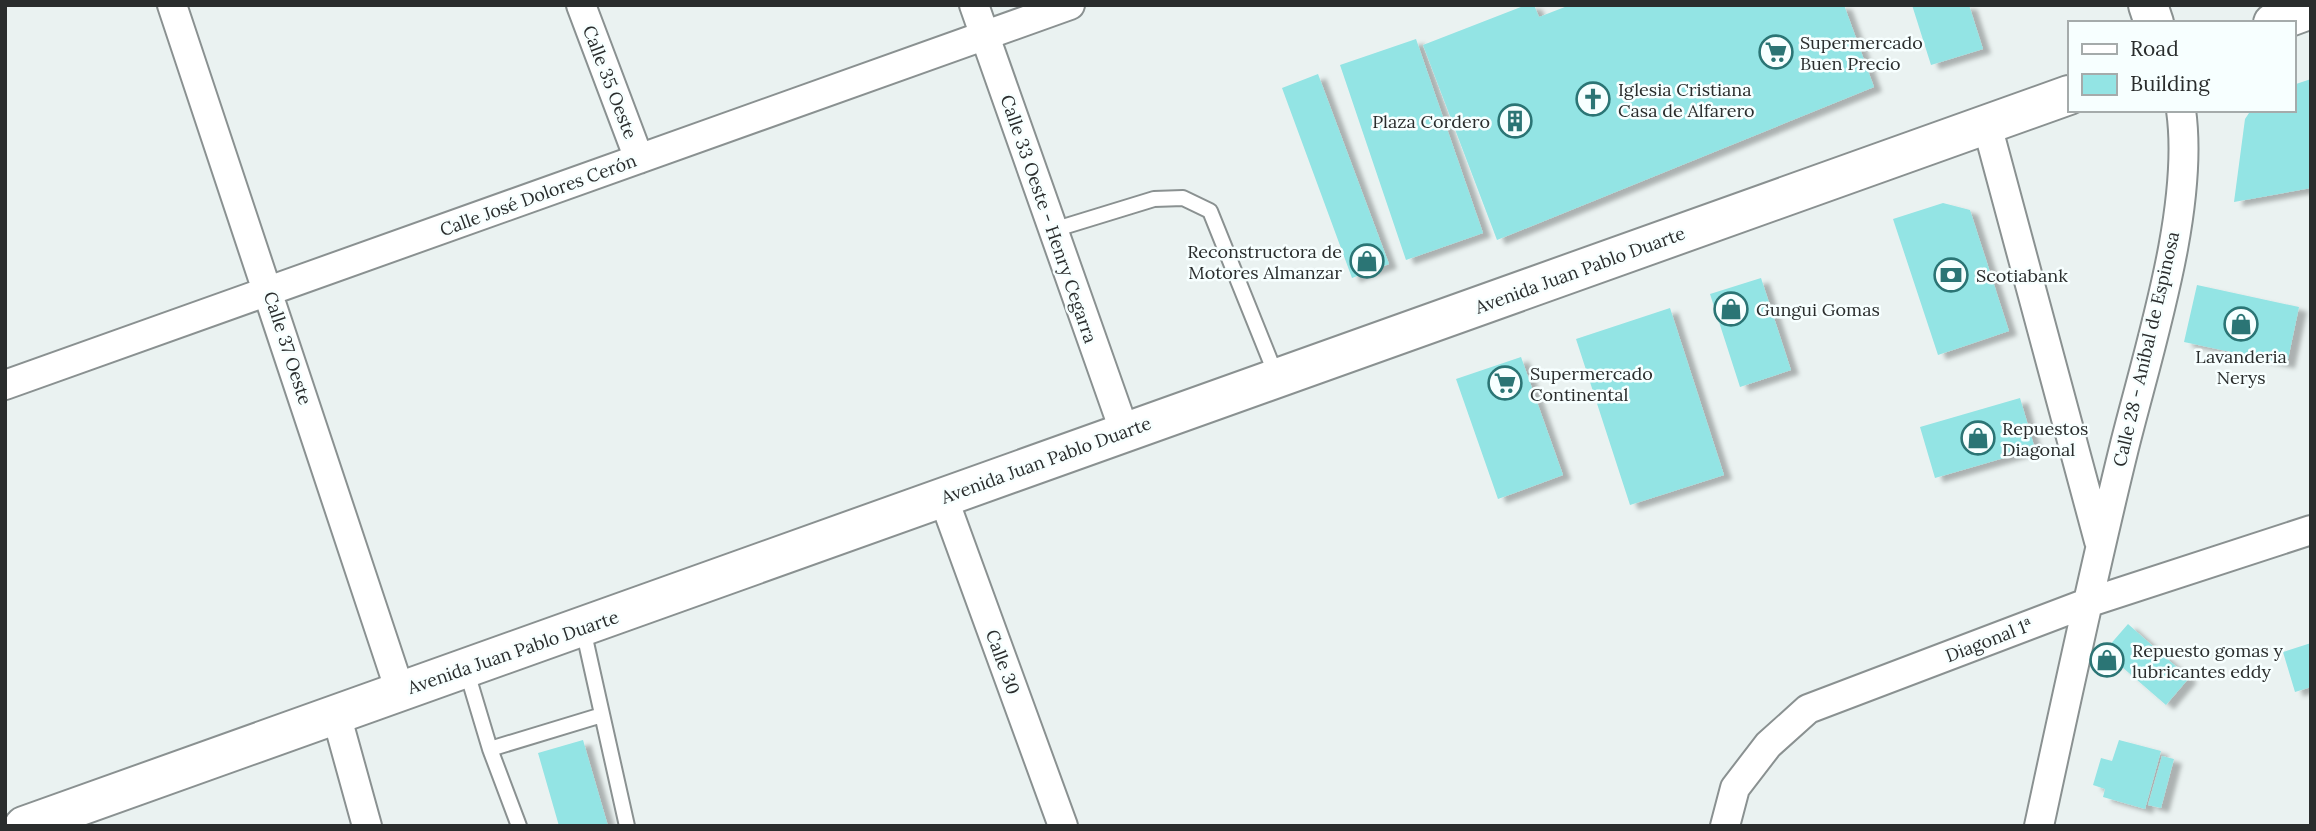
<svg xmlns="http://www.w3.org/2000/svg" width="2316" height="831" font-family="Lora,serif">
	<style>
		.building { fill: #93e4e4; filter: url(#shadow) }
		.lines { fill: none; stroke-linecap: round; stroke-linejoin: round }
		.lane-casing { stroke: #8a9191; stroke-width: 18 }
		.street-casing { stroke: #8a9191; stroke-width: 32 }
		.secondary-casing { stroke: #8a9191; stroke-width: 42 }
		.lane { stroke: #fff; stroke-width: 14 }
		.street { stroke: #fff; stroke-width: 28 }
		.secondary { stroke: #fff; stroke-width: 38 }
		.labels { text-anchor: middle; dominant-baseline: central; stroke-width: 5; stroke-linejoin: round; paint-order: stroke }
		.poi-label { font-size: 18px; fill: #2a2d2d; stroke: #f7ffff; text-anchor: start }
		.street-label { font-size: 18px; fill: #2a2d2d; stroke: #f7ffff }
	</style>
	<defs>
		<filter id="shadow"><feDropShadow dx="8" dy="4.5" stdDeviation="2" flood-color="#0004"/></filter>
	</defs>
	<rect width="100%" height="100%" fill="#eaf2f1"/>
	<path class="building" d="M1526,5H1534L1539,17L1570,5H1844L1874,87L1497,240L1423,45Z
		M1912,5H1969L1983,49L1931,65Z
		M1416,39L1483,233L1406,260L1340,65Z
		M1318,74L1389,264L1352,278L1282,88Z
		M2311,79V188L2234,202L2245,119L2251,110H2293V85Z
		M1943,203L1970,210L2009,331L1938,355L1893,219Z
		M1761,278L1791,370L1740,387L1710,294Z
		M2197,285L2299,307L2287,364L2184,342Z
		M1670,308L1724,475L1630,505L1576,339Z
		M1521,357L1563,475L1498,499L1456,379Z
		M2020,398L2035,449L1935,478L1920,427Z
		M2128,624L2189,678L2166,705L2114,660L2110,664L2101,655Z
		M2311,643V687L2295,692L2283,652Z
		M583,740L608,826H559L538,753Z
		M2119,740L2161,751L2145,809L2103,797L2105,789L2093,785L2101,758L2112,761Z
		M2162,756L2174,759L2161,808L2148,805Z"/>
	<g class="lines">
		<defs>
			<path id="lane" d="M1053,230L1154,199L1183,198L1210,211L1276,375
				M583,629L627,826
				M466,669L490,749L519,826
				M490,749L602,715"/>
			<path id="street" d="M172,5L400,691
				M581,5L639,159
				M974,5L1125,433
				M1987,125L2099,541
				M5,385L1070,5
				M943,497L1063,826
				M336,714L367,826
				M1725,826L1735,788L1768,745L1808,709L2087,603L2311,530
				M2039,826C2066,700 2093,574 2124,448C2148,351 2195,209 2181,110"/>
			<path id="secondary" d="M2148,5L2154,23
				M2273,23L2311,9
				M24,826L2069,95"/>
		</defs>
		<use href="#lane" class="lane-casing"/>
		<use href="#street" class="street-casing"/>
		<use href="#secondary" class="secondary-casing"/>
		<use href="#lane" class="lane"/>
		<use href="#street" class="street"/>
		<use href="#secondary" class="secondary"/>
	</g>
	<defs>
		<symbol id="supermarket-ring" viewBox="-11 -11 22 22"><circle r="9.5" fill="#f7ffff" stroke="#2b7575" stroke-width="1.5"/><path d="M-6-5.5h2.5l.6 2H6L4.5 2H-2.5L-4.4-4H-6ZM-1.5 3.2a1.3 1.3 0 1 0 .1 0ZM3 3.2a1.3 1.3 0 1 0 .1 0Z" fill="#2b7575"/></symbol>
		<symbol id="church-ring" viewBox="-11 -11 22 22"><circle r="9.5" fill="#f7ffff" stroke="#2b7575" stroke-width="1.5"/><path d="M-1.2-6h2.4v3.5h3.3v2.4h-3.3V6h-2.4V-.1h-3.3v-2.4h3.3Z" fill="#2b7575"/></symbol>
		<symbol id="building-ring" viewBox="-11 -11 22 22"><circle r="9.5" fill="#f7ffff" stroke="#2b7575" stroke-width="1.5"/><path d="M-4-6H4V6H1V3H-1V6H-4ZM-2.5-4.3h1.7v1.8h-1.7ZM.8-4.3h1.7v1.8H.8ZM-2.5-1h1.7V.8h-1.7ZM.8-1h1.7V.8H.8Z" fill="#2b7575"/></symbol>
		<symbol id="shop-ring" viewBox="-11 -11 22 22"><circle r="9.5" fill="#f7ffff" stroke="#2b7575" stroke-width="1.5"/><path d="M-5-2.5h2.3a2.7 3.5 0 0 1 5.4 0H5L5.5 6h-11ZM-1.5-2.5h3a1.5 2.3 0 0 0-3 0Z" fill="#2b7575"/></symbol>
		<symbol id="bank-ring" viewBox="-11 -11 22 22"><circle r="9.5" fill="#f7ffff" stroke="#2b7575" stroke-width="1.5"/><path d="M-6-4H6V4H-6ZM0-2.3a2.3 2.3 0 1 0 0 4.6a2.3 2.3 0 1 0 0-4.6Z" fill="#2b7575"/></symbol>
	</defs>
	<g fill-rule="evenodd">
		<use href="#supermarket-ring" x="1757" y="33" width="38" height="38"/>
		<use href="#church-ring" x="1574" y="80" width="38" height="38"/>
		<use href="#building-ring" x="1496" y="102" width="38" height="38"/>
		<use href="#shop-ring" x="1348" y="242" width="38" height="38"/>
		<use href="#bank-ring" x="1932" y="256" width="38" height="38"/>
		<use href="#shop-ring" x="1712" y="290" width="38" height="38"/>
		<use href="#shop-ring" x="2222" y="305" width="38" height="38"/>
		<use href="#supermarket-ring" x="1486" y="364" width="38" height="38"/>
		<use href="#shop-ring" x="1959" y="419" width="38" height="38"/>
		<use href="#shop-ring" x="2088" y="641" width="38" height="38"/>
	</g>
	<g class="labels">
		<g class="poi-label">
			<text x="1800" y="42">Supermercado<tspan x="1800" dy="21">Buen Precio</tspan></text>
			<text x="1618" y="89">Iglesia Cristiana<tspan x="1618" dy="21">Casa de Alfarero</tspan></text>
			<text x="1490" y="121" text-anchor="end">Plaza Cordero</text>
			<text x="1342" y="251" text-anchor="end">Reconstructora de<tspan x="1342" dy="21">Motores Almanzar</tspan></text>
			<text x="1976" y="275">Scotiabank</text>
			<text x="1756" y="309">Gungui Gomas</text>
			<text x="2241" y="356" text-anchor="middle">Lavanderia<tspan x="2241" dy="21">Nerys</tspan></text>
			<text x="1530" y="373">Supermercado<tspan x="1530" dy="21">Continental</tspan></text>
			<text x="2002" y="428">Repuestos<tspan x="2002" dy="21">Diagonal</tspan></text>
			<text x="2132" y="650">Repuesto gomas y<tspan x="2132" dy="21">lubricantes eddy</tspan></text>
		</g>
		<g class="street-label">
			<text transform="translate(610 82) rotate(69)">Calle 35 Oeste</text>
			<text transform="translate(538 195) rotate(-20)">Calle José Dolores Cerón</text>
			<text transform="translate(1049 219) rotate(71)">Calle 33 Oeste - Henry Cegarra</text>
			<text transform="translate(1580 270) rotate(-20)">Avenida Juan Pablo Duarte</text>
			<text transform="translate(288 348) rotate(72)">Calle 37 Oeste</text>
			<text transform="translate(2146 349) rotate(-77)">Calle 28 - Aníbal de Espinosa</text>
			<text transform="translate(1046 460) rotate(-20)">Avenida Juan Pablo Duarte</text>
			<text transform="translate(1989 640) rotate(-21)">Diagonal 1ª</text>
			<text transform="translate(513 652) rotate(-19)">Avenida Juan Pablo Duarte</text>
			<text transform="translate(1003 662) rotate(70)">Calle 30</text>
		</g>
	</g>
	<rect width="2316" height="831" fill="none" stroke="#2a2d2d" stroke-width="14"/>
	<rect x="2068" y="21" width="228" height="91" fill="#f7ffff" stroke="#a5abab" stroke-width="2"/>
	<rect x="2082" y="44" width="35" height="10" fill="#ffffff" stroke="#a5abab" stroke-width="2"/>
	<text x="2130" y="56" font-size="21" fill="#2a2d2d">Road</text>
	<rect x="2082" y="74" width="35" height="21" fill="#93e4e4" stroke="#a5abab" stroke-width="2"/>
	<text x="2130" y="91" font-size="21" fill="#2a2d2d">Building</text>
</svg>
